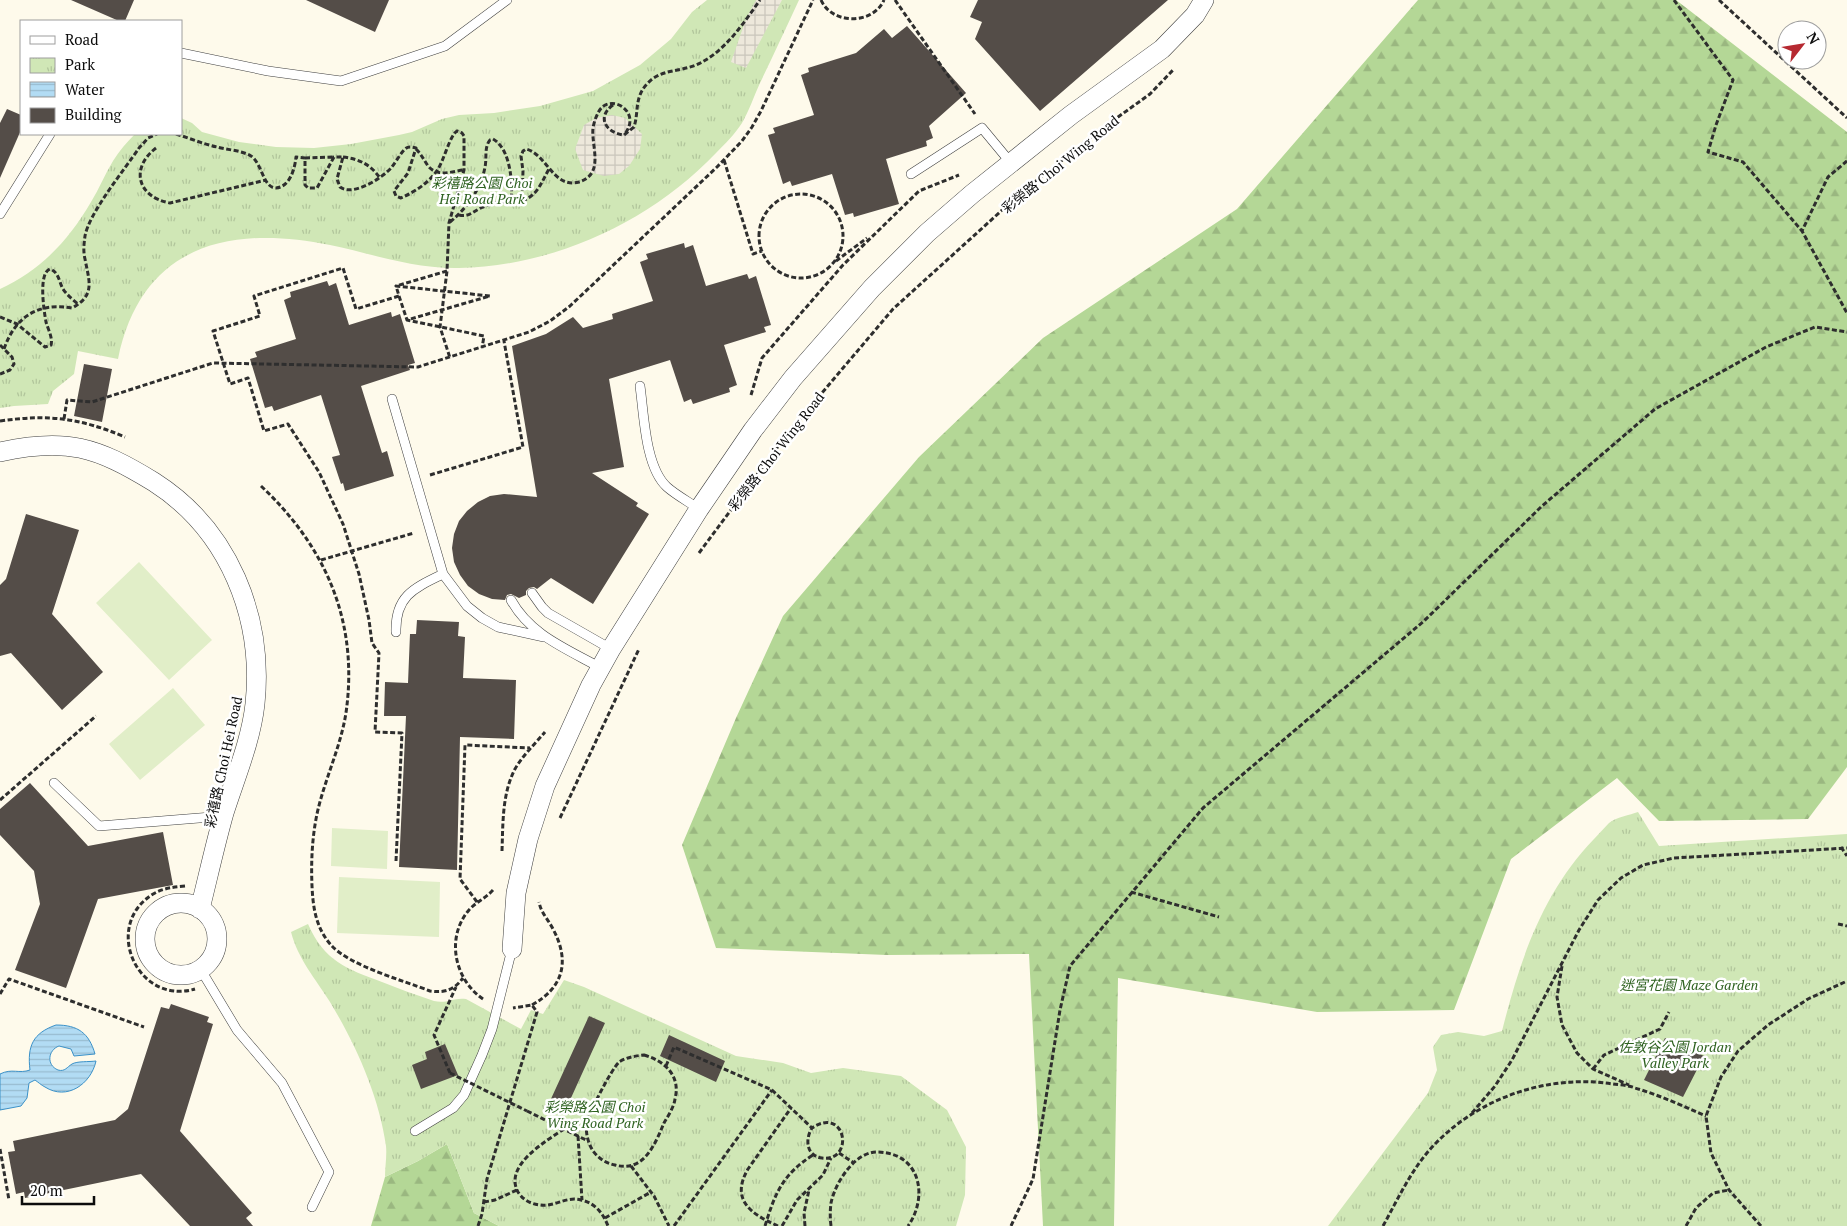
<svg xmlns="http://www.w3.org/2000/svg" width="1847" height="1226" font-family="'PT Serif','Noto Sans TC',serif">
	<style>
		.forest { fill: url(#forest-firs) }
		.park { fill: url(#park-tufts) }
		.pitch { fill: #e1eec8 }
		.plaza { fill: url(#plaza-grid) }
		.water { fill: url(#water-rules); stroke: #3b91c8 }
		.building { fill: #544d48 }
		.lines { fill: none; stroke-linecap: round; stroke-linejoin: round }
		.service-casing { stroke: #3f3f3f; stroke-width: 10 }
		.minor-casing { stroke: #3f3f3f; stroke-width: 20 }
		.path { stroke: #2e2e2e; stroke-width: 3; stroke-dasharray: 5 2.5; stroke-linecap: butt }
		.service { stroke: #fff; stroke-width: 9 }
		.minor { stroke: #fff; stroke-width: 19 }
		.path-bridge { stroke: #2e2e2e; stroke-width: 3; stroke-dasharray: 5 2.5; stroke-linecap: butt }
		.labels { text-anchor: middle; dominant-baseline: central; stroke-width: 5; stroke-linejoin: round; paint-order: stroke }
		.street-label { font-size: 14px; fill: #0c0c0c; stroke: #fff }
		.park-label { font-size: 14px; font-style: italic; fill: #2d611f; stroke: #fff }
	</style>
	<defs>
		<pattern id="forest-firs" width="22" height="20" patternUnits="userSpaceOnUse" patternTransform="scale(1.25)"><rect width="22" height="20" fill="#b4d796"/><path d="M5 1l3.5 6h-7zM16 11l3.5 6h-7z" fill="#9ab780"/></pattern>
		<pattern id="park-tufts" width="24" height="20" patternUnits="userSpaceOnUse" patternTransform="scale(1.25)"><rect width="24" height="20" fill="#d0e7b6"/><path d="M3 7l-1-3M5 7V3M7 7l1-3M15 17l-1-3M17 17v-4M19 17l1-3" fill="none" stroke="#b1c59b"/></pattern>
		<pattern id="plaza-grid" width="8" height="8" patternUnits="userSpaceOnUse" patternTransform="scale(1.25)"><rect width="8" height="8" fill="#ede8db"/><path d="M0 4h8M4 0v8" fill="none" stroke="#cac6bb"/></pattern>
		<pattern id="water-rules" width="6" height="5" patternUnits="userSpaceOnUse" patternTransform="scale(1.25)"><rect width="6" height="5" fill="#b2dcf4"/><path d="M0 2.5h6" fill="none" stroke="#98bcd0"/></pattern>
	</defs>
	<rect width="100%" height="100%" fill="#fefaeb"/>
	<path class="forest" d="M1418,0H1676L1847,132V767L1808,819L1659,821L1617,778L1511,859L1454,1010L1317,1012L1118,978L1114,1226H1043L1029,954L887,955L716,948L682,845L736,718L783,616L919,457L1043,338L1237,209Z
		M447,1144L474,1213L499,1226H371L385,1177L418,1161Z"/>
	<path class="park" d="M707,0H799C786,28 773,56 760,83C754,96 749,111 742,123C735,134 725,144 716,153C650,222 555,266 459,268C413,269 374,254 330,245C228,224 141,246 118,359L78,351L74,374L53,391L48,404L14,406L0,408V289C40,271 69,240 91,202C99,189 105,174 113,161C119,151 127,142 135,134H181V118L192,123L202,132L239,142L276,147L314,148L351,144L399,135L412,132L442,119L459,115L494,113L540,106L593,91L640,65L671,39L692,12Z
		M1638,812L1659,846L1847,834V1226H1328L1428,1093L1437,1070L1433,1047L1441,1035L1458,1032L1484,1036L1502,1031C1520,960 1542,893 1594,839C1599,834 1604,828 1609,823C1616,817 1630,815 1638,812Z
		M308,924C324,961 347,969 382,982C399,989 417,995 434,1001C447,1004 454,997 466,999L521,1029L531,1010L543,1014L564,980L584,987L736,1056L783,1063L811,1073L843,1068L901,1076L947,1110L966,1147L965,1195L956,1226H499L474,1213L447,1144L418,1161L385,1177C385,1167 387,1156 386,1146C379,1096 356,1045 330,1002C315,978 298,959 291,932Z"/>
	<path class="pitch" d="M139,562L212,640L169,680L96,603Z
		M173,688L205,725L140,780L109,744Z
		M332,828L388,831L387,869L331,866Z
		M339,877L440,882L439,937L337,933Z"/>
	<path class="plaza" d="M756,0H782L746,68L731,62L746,19Z
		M612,115L625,118L642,134L640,149L629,166L619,174L604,176L583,170L575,149L584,125L596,118Z"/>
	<path class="water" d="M56,1025C78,1025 89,1033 95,1054L74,1056L71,1049L59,1046C48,1050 46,1065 58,1070C65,1072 67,1067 72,1064C77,1061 89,1062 96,1061C91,1084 67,1101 45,1087C41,1085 38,1082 35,1080L29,1083L27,1098L21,1106L0,1110V1074C12,1068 19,1074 30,1070C27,1046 33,1033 56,1025Z"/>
	<path class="building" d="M71,0H134L125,21H119Z
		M306,0H389L375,32Z
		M978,0H1168L1040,111L975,39L982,22L970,17Z
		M907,26L966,93L929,126L933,138L926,141L927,146L886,159L899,204L854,217L853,213L845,215L832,174L792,186L790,181L783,184L768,135L775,133L773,128L814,115L801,75L809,72L808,68L856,53L884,29L892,38Z
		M7,109L21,115V130L0,178V123Z
		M684,243L685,248L693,245L706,286L747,274L749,279L756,276L771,325L764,327L766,332L724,345L737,385L729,388L730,392L693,404L691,399L684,402L670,360L609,379L624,467L592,473L638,503L636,506L649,514L593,604L551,578L537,589L534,587L529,588L526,591V595L519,598L511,594L507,595L505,600L492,599L479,594L468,586L460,575L454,562L452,548L454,534L459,521L467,511L478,502L490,496L504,494L537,497L512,346L546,334L573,317L583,328L613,319L612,314L653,301L640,262L648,259L646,254Z
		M327,281L329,286L336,283L349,325L391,312L392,317L400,314L415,363L408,365L410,370L361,386L382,453L387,451L394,476L345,491L343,483L341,484L332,457L340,455L321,395L274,411L272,406L265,408L250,359L257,357L255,352L296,339L284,300L291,297L290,292Z
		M84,364L112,369L102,422L74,416Z
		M26,514L79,530L52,614L103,672L62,710L11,653L0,656V585L6,579Z
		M417,620L459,622L458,636L465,637L463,678L516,680L514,739L460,737L457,870L399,867L406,716H384L385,682L408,683L410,634H416Z
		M30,783L88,846L163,832L173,885L98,899L66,988L15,970L40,904L34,871L0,835V809Z
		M171,1004L209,1017L207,1022L213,1024L180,1131L252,1213L246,1218L253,1226H190L141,1174L25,1198L24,1192L16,1194L8,1152L15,1151L13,1141L115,1120L128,1109L161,1007L169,1009Z
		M589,1016L605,1023L566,1109L550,1101Z
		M669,1035L725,1061L716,1082L660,1056Z
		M1665,1038L1704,1056L1683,1097L1644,1080Z
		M445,1044L458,1075L421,1089L412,1065L427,1059L425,1052Z"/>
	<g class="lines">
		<defs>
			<path id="service" d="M181,53L268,71L341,81L445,46L507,0
				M911,174L982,128L1011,163
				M0,214L50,134
				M640,386C644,414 645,467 667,487C676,495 689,502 699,509
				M392,399L443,574L467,606L482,618L498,627L544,637
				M532,593L542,607L548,613L611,649
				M511,600C530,635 567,649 601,668
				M396,632C395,596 414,588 443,574
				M54,783L99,826L224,816
				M201,970L237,1030L282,1083L329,1172L312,1207
				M415,1131L453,1108L464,1095L482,1055L492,1029L512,949"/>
			<path id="minor" d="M0,452C66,437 97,447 154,482C229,530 264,617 255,704C251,741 235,778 224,813C215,845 208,877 200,909
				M145 939a36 36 0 1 1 72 0a36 36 0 1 1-72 0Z
				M512,949L516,893L528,839L545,786L591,685L611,649L699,509L753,430L793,378L872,288L927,233L972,194L1071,115L1162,49L1195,15L1204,0"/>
		</defs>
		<use href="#service" class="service-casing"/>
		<use href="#minor" class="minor-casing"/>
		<path class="path" d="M821,0C832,25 873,25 884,0
			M895,0L975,114
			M1674,0L1733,80L1716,125L1708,152L1743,162L1802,231
			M1719,0L1847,118
			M613,105C596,117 606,133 624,135L634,127C639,112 634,98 647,84C660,69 679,72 696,65C724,53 743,24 760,0
			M176,134C189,138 203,144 217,147C227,150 241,150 251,156C262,163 263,188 276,188C290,187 295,168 296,157L305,158V185L308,188H317L334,157H343L337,179L340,187C353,197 382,178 391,168C396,162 400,154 405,149C408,146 412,147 416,148L408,173L394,191L396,196L401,198C416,191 429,183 438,169C444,160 450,135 457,131L462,133L464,136V170L449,223L447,271L440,327L450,358
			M156,148C130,168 137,197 170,203L266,180
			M416,149C421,154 424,160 428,166C437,177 451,172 463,170
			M343,157C359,159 370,164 380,178
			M305,158L334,157
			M724,160L753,254L762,251
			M1847,161L1828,177L1802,231L1847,313
			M759 236a42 42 0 1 1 84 0a42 42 0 1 1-84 0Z
			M522,201C538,195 541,183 549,169
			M459,215C470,218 475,209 486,206C494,202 502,202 511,202
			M450,222C467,208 481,189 485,167C487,158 484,147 490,140L493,139C511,149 513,185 511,202L522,201L523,171L521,156L523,151L526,149C547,154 553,189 579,182C605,174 591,146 593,128C594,122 596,117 598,113C608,91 644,111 624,135
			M836,261L867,238
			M447,271L396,286L490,296L407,320L484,336L482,348
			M399,296L407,320
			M0,317L17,324L45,347L51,345C53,338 48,329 46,322C44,311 38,273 50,269C59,272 59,282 63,289C67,295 73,300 78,304
			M0,345L12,357L14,364L10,370L0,374
			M4,349C15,317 38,302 72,308C96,295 89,281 85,259C83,251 84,243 85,236C89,213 125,169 139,148L148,138L157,134
			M751,395L762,358L843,265L919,191L959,175
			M64,419L67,400L92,402L213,363L418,367L529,332L550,321L570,306L717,167L742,141L752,127L761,111L813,0
			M0,421C48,414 80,418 125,437
			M430,475L523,447L504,341
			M261,486C324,545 357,618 347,705C343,743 325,777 317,814C312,838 311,862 312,886C313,908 316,928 331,945C350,966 402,980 430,991C445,993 454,990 463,978
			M699,553L788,433L893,309L1021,193L1100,130L1150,94L1174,69
			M321,560L414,533
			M0,800L96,716
			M560,818L639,649
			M1841,847L1847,856
			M502,851C503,823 502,794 515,769C523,755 535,744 545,732
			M396,861L402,733L375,732L379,653L372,643L369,620L359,574L343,524L319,472L288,424L264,431L248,378L230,384L213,331L260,316L254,296L343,268L356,309L399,296L396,286
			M185,886C174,887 164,888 155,893C101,923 136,1006 195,989
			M1131,892L1219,917
			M477,902L460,879L465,745L530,748
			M1838,924L1847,926
			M1562,966L1557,997L1562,1025L1577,1053L1593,1069L1629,1085
			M0,994L9,979L144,1027
			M483,999C455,980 445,938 469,910C476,902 486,898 493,890
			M532,1005C564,987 570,961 553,929C548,919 541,913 539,902
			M644,1055C665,1061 681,1076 675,1099C674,1107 668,1116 664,1123C655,1144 644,1173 615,1165C606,1163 599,1159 593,1151C588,1143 585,1132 587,1122C590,1111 611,1070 619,1062C627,1057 635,1056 644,1055Z
			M666,1066L674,1047L772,1090L812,1128C805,1139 806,1156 822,1158C855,1162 846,1105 812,1128
			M1593,1069L1604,1055L1660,1029L1669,1012
			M450,1073L434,1035L456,987
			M527,1111L588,1141
			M1472,1113L1495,1086L1512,1060L1579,930L1598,900L1621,878L1643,865L1674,858L1847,848
			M564,1129C548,1140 503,1165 518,1192C523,1200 531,1204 540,1205C555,1207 566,1196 581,1200C595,1203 603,1213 608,1226
			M578,1136L582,1200
			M0,1149L9,1200
			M839,1153L854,1163
			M631,1166L654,1196L669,1226
			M484,1202L495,1200L517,1190
			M605,1218L651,1192
			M478,1226L482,1214L487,1179L537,1012L532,1005L513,1008
			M674,1226L772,1090
			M765,1226C775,1193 783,1174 813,1155
			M778,1226C751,1214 730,1200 748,1169L791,1108
			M782,1226L797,1200L823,1175L831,1158
			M805,1226L804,1213L809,1190
			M831,1226C830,1218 830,1211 831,1203C835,1183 855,1151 878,1152C920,1153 929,1196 908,1226
			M1011,1226L1033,1179L1060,1010L1070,966L1203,808L1424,621L1542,506L1655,409L1766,347L1815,327L1847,332
			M1383,1226C1399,1197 1413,1166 1436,1143C1481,1097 1549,1074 1613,1084C1620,1085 1628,1085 1635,1088C1659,1095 1683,1106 1706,1116
			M1686,1226L1696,1208L1713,1193L1729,1190
			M1761,1226L1729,1190L1711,1153L1706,1116L1721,1077L1738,1051L1768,1025L1808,999L1847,981"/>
		<use href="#service" class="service"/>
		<use href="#minor" class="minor"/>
		<path class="path-bridge" d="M450,1073L527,1111"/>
	</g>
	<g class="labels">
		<g class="street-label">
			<text transform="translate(1060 164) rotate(-39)">彩榮路 Choi Wing Road</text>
			<text transform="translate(776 451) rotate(-52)">彩榮路 Choi Wing Road</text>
			<text transform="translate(223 762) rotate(-78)">彩禧路 Choi Hei Road</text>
		</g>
		<g class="park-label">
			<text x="482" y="182">彩禧路公園 Choi<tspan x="482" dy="16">Hei Road Park</tspan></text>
			<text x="1689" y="984">迷宮花園 Maze Garden</text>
			<text x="1675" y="1046">佐敦谷公園 Jordan<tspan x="1675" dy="16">Valley Park</tspan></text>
			<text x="595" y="1106">彩榮路公園 Choi<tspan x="595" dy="16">Wing Road Park</tspan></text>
		</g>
	</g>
	<rect x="20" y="20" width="162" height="115" fill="#ffffff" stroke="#9e9e9e"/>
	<rect x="30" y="36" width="25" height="8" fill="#ffffff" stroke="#9e9e9e"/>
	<text x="65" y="45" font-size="15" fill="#0c0c0c">Road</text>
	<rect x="30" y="58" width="25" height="15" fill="url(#park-tufts)" stroke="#9e9e9e"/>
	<text x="65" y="70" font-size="15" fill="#0c0c0c">Park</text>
	<rect x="30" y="82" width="25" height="15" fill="url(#water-rules)" stroke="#9e9e9e"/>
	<text x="65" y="95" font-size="15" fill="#0c0c0c">Water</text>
	<rect x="30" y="108" width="25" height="15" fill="#544d48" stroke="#9e9e9e"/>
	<text x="65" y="120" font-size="15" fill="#0c0c0c">Building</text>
	<g transform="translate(1802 45) rotate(59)"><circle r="24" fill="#ffffff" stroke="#9e9e9e"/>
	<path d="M0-4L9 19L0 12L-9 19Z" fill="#b62931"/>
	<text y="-8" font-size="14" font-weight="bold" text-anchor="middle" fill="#0c0c0c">N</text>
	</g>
	<path d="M22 1196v8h72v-8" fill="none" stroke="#0c0c0c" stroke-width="2.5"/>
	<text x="30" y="1196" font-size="15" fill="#0c0c0c" stroke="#ffffff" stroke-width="4" paint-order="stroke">20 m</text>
</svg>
